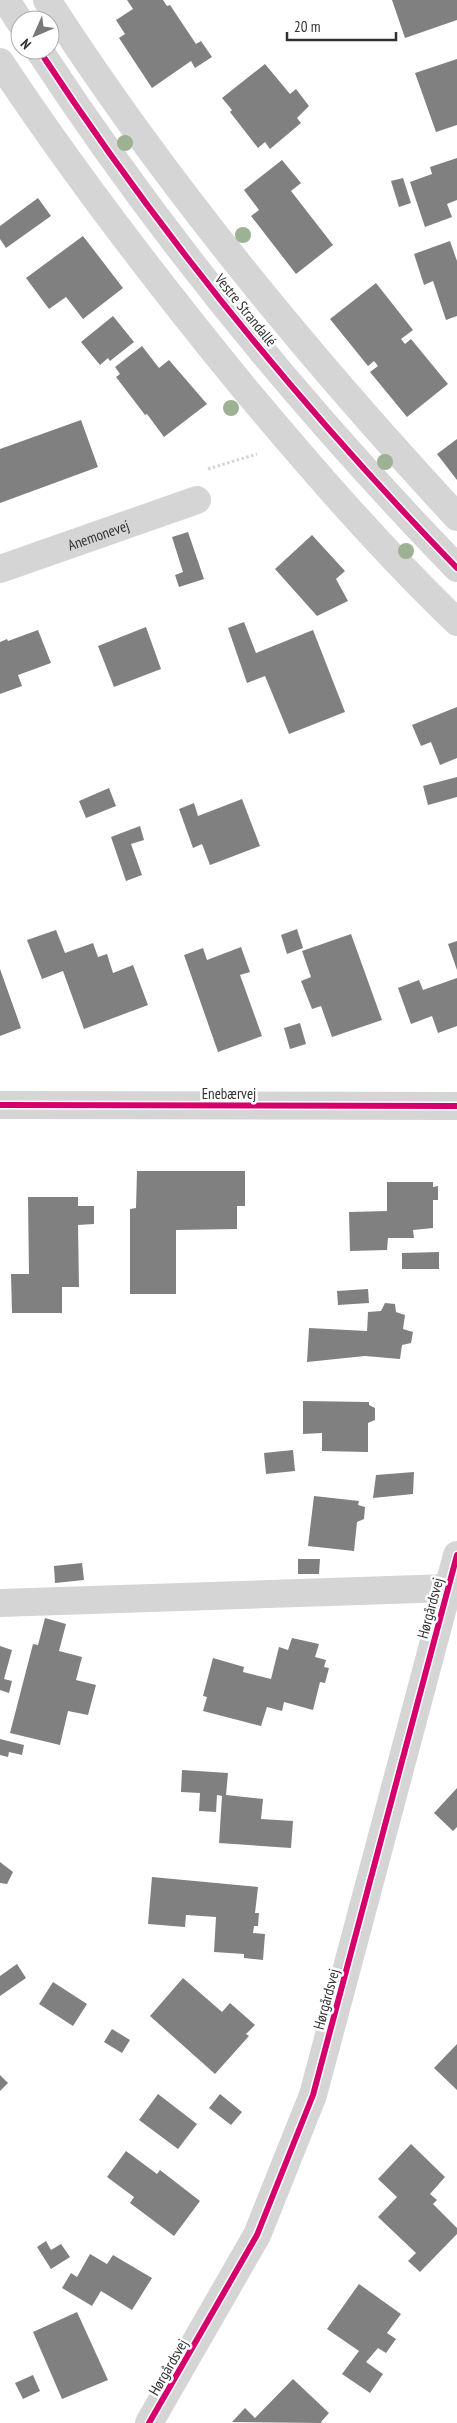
<svg xmlns="http://www.w3.org/2000/svg" width="457" height="2423" font-family="'PT Sans Narrow',sans-serif">
	<style>
		.building { fill: #808080 }
		.lines { fill: none; stroke-linecap: round; stroke-linejoin: round }
		.path { stroke: #d5d5d5; stroke-width: 3; stroke-dasharray: 2.5 2.5; stroke-linecap: butt }
		.minor { stroke: #d5d5d5; stroke-width: 28 }
		.cycleway-casing { stroke: #fff; stroke-width: 9 }
		.cycleway { stroke: #d6006c; stroke-width: 6 }
		.tree { fill: #9db193 }
		.labels { text-anchor: middle; dominant-baseline: central; stroke-width: 5; stroke-linejoin: round; paint-order: stroke }
		.street-label { font-size: 15px; fill: #313131; stroke: #fff }
	</style>
	<rect width="100%" height="100%" fill="#fff"/>
	<path class="building" d="M127,0H163L167,6L170,5L196,44L201,41L212,57L195,68L191,61L152,88L119,38L125,34L116,20L133,9Z
		M392,0H457V20L405,38Z
		M457,59V125L436,132L415,73Z
		M265,64L290,94L296,89L309,106L297,118L301,123L270,149L265,142L258,148L230,112L232,110L222,98Z
		M457,158V200L447,204L452,217L425,227L410,182L432,174L430,167Z
		M282,160L301,183L291,191L333,245L296,274L251,216L259,210L244,190Z
		M403,178L411,203L399,207L391,181Z
		M38,198L51,216L6,248L0,239V226Z
		M83,236L123,288L83,319L66,297L49,309L26,278Z
		M450,241L457,261V316L446,320L433,281L424,285L414,254Z
		M376,283L413,330L401,339L405,344L411,339L448,384L407,417L370,372L378,366L374,361L368,366L330,319Z
		M113,316L134,342L110,361L108,358L100,365L81,342Z
		M142,346L159,368L169,360L207,404L164,437L147,414L145,415L116,377L120,374L115,367Z
		M81,420L98,467L0,503V449Z
		M457,439V480L437,454Z
		M188,532L204,579L179,587L175,575L183,572L172,537Z
		M312,535L345,571L336,579L348,601L317,616L275,569Z
		M244,622L256,653L313,630L345,712L289,734L265,676L247,683L228,628Z
		M146,627L161,669L114,687L98,646Z
		M38,630L51,663L18,675L22,686L0,694V642L7,639L8,641Z
		M457,707V758L440,765L431,742L421,746L412,725Z
		M457,777V797L428,805L423,786Z
		M109,788L116,806L86,818L79,801Z
		M242,799L260,846L210,865L202,844L193,848L179,809L194,803L198,816Z
		M140,826L144,840L131,844L142,875L126,881L111,837Z
		M297,929L303,948L287,954L281,935Z
		M56,930L65,953L93,943L98,957L107,954L113,973L133,965L148,1005L84,1029L63,971L42,979L27,940Z
		M351,934L382,1020L332,1037L321,1006L312,1009L301,981L311,977L302,951Z
		M457,941V970L448,944Z
		M241,947L250,972L240,975L262,1036L218,1052L184,955L203,948L207,960Z
		M0,969L21,1028L0,1036Z
		M457,978V1026L438,1033L432,1016L411,1024L398,988L419,980L423,990Z
		M300,1023L306,1044L290,1049L284,1028Z
		M137,1171H245V1206H237V1229L176,1230V1294H130V1209L136,1208Z
		M387,1182H433V1187L438,1186V1200H433V1228L413,1230L414,1238H388L387,1250L350,1251L349,1212L387,1211Z
		M28,1197H78V1206H94V1224L78,1225L79,1287H62V1313H12L11,1274H29Z
		M439,1252V1269H402V1253Z
		M368,1289L369,1303L338,1305L337,1291Z
		M385,1303L395,1304L396,1312L405,1315L403,1329L413,1332L411,1343L402,1345L400,1359L365,1356L307,1362L309,1328L367,1331L368,1312L381,1311Z
		M303,1401L369,1402V1405L375,1408V1420L368,1423V1452L322,1451V1433L303,1434Z
		M293,1450L295,1471L266,1474L264,1453Z
		M414,1472L413,1494L373,1498L376,1475Z
		M314,1496L359,1501L358,1505L365,1507L364,1519L357,1522L354,1551L308,1546Z
		M298,1559H320L319,1574H298Z
		M82,1563L84,1580L55,1583L54,1566Z
		M45,1618L66,1624L59,1651L82,1657L76,1680L96,1685L88,1715L68,1711L60,1745L10,1733L33,1644L38,1645Z
		M292,1638L319,1644L315,1657L326,1660L324,1667L329,1668L325,1683L320,1682L313,1710L284,1702L282,1711L267,1707L261,1726L203,1711L207,1697L203,1696L213,1658L244,1667L243,1672L271,1679L279,1647L288,1650Z
		M0,1646L12,1650L4,1679L12,1681L9,1693L0,1690Z
		M0,1739L24,1745L22,1755L9,1752L8,1757L0,1755Z
		M182,1770L228,1773L226,1795L263,1799L261,1819L293,1821L291,1848L219,1843L222,1796L217,1795L216,1812L199,1811L200,1793L181,1792Z
		M457,1788V1827L453,1831L434,1813Z
		M0,1862L13,1872L7,1884L0,1883Z
		M152,1877L258,1887L255,1913H259L258,1926H254L253,1933L265,1934L263,1960L244,1958V1954L214,1952L216,1917L186,1915L185,1927L148,1924Z
		M17,1964L26,1978L0,1996V1976Z
		M183,1978L222,2012L230,2003L255,2025L246,2034L249,2036L215,2074L150,2016Z
		M53,1982L87,2004L73,2026L39,2004Z
		M112,2029L130,2040L122,2053L104,2042Z
		M457,2044V2090L434,2068Z
		M0,2075L8,2083L0,2091Z
		M158,2094L197,2124L178,2149L139,2120Z
		M220,2094L242,2112L231,2125L209,2108Z
		M411,2144L445,2177L430,2194L437,2200L433,2204L457,2228V2234L420,2272L408,2261L416,2253L378,2217L397,2197L378,2179Z
		M126,2151L157,2174L160,2170L200,2201L174,2236L130,2203L134,2197L107,2177Z
		M46,2241L51,2250L61,2244L70,2257L51,2269L37,2247Z
		M90,2254L107,2264L113,2255L152,2278L132,2310L101,2291L92,2306L62,2288L71,2273L77,2277Z
		M359,2284L401,2314L387,2333L396,2339L386,2353L378,2348L366,2362L383,2374L370,2393L342,2374L359,2351L327,2329Z
		M77,2312L108,2380L62,2399L33,2332Z
		M33,2375L40,2391L23,2399L15,2383Z
		M293,2379L329,2413L321,2422L322,2423L232,2422L245,2408L255,2418Z"/>
	<g class="lines">
		<path class="path" d="M208,469L257,454"/>
		<g class="minor">
			<path d="M6,0L20,22"/>
			<path d="M47,0C166,185 308,356 457,517"/>
			<path d="M39,50C160,235 303,409 457,568"/>
			<path d="M0,62C75,175 158,283 244,388C312,469 381,549 457,622"/>
			<path id="s1" d="M0,569L197,500"/>
			<path d="M0,1105L457,1106"/>
			<path d="M0,1603L449,1588"/>
			<path d="M149,2423L257,2235L313,2095L457,1555"/>
		</g>
		<defs>
			<path id="cycleway" d="M39,50C160,235 303,409 457,568
				M0,1105L457,1106
				M149,2423L257,2235L313,2095L457,1555"/>
		</defs>
		<use href="#cycleway" class="cycleway-casing"/>
		<use href="#cycleway" class="cycleway"/>
	</g>
	<g class="tree">
		<circle cx="125" cy="143" r="8"/>
		<circle cx="243" cy="235" r="8"/>
		<circle cx="231" cy="408" r="8"/>
		<circle cx="385" cy="462" r="8"/>
		<circle cx="406" cy="551" r="8"/>
	</g>
	<g class="labels">
		<g class="street-label">
			<text transform="translate(246 310) rotate(51)">Vestre Strandallé</text>
			<text stroke="none"><textPath href="#s1" startOffset="104">Anemonevej</textPath></text>
			<text x="229" y="1093">Enebærvej</text>
			<text transform="translate(430 1608) rotate(-75)">Hørgårdsvej</text>
			<text transform="translate(326 1999) rotate(-75)">Hørgårdsvej</text>
			<text transform="translate(168 2367) rotate(-60)">Hørgårdsvej</text>
		</g>
	</g>
	<g transform="translate(35 35) rotate(225)"><circle r="24" fill="#ffffff" stroke="#adadad"/>
	<path d="M0-4L9 19L0 12L-9 19Z" fill="#797979"/>
	<text y="-8" font-size="14" font-weight="bold" text-anchor="middle" fill="#313131">N</text>
	</g>
	<path d="M287 32v8h109v-8" fill="none" stroke="#313131" stroke-width="2.5"/>
	<text x="294" y="32" font-size="15" fill="#313131" stroke="#ffffff" stroke-width="4" paint-order="stroke">20 m</text>
</svg>
